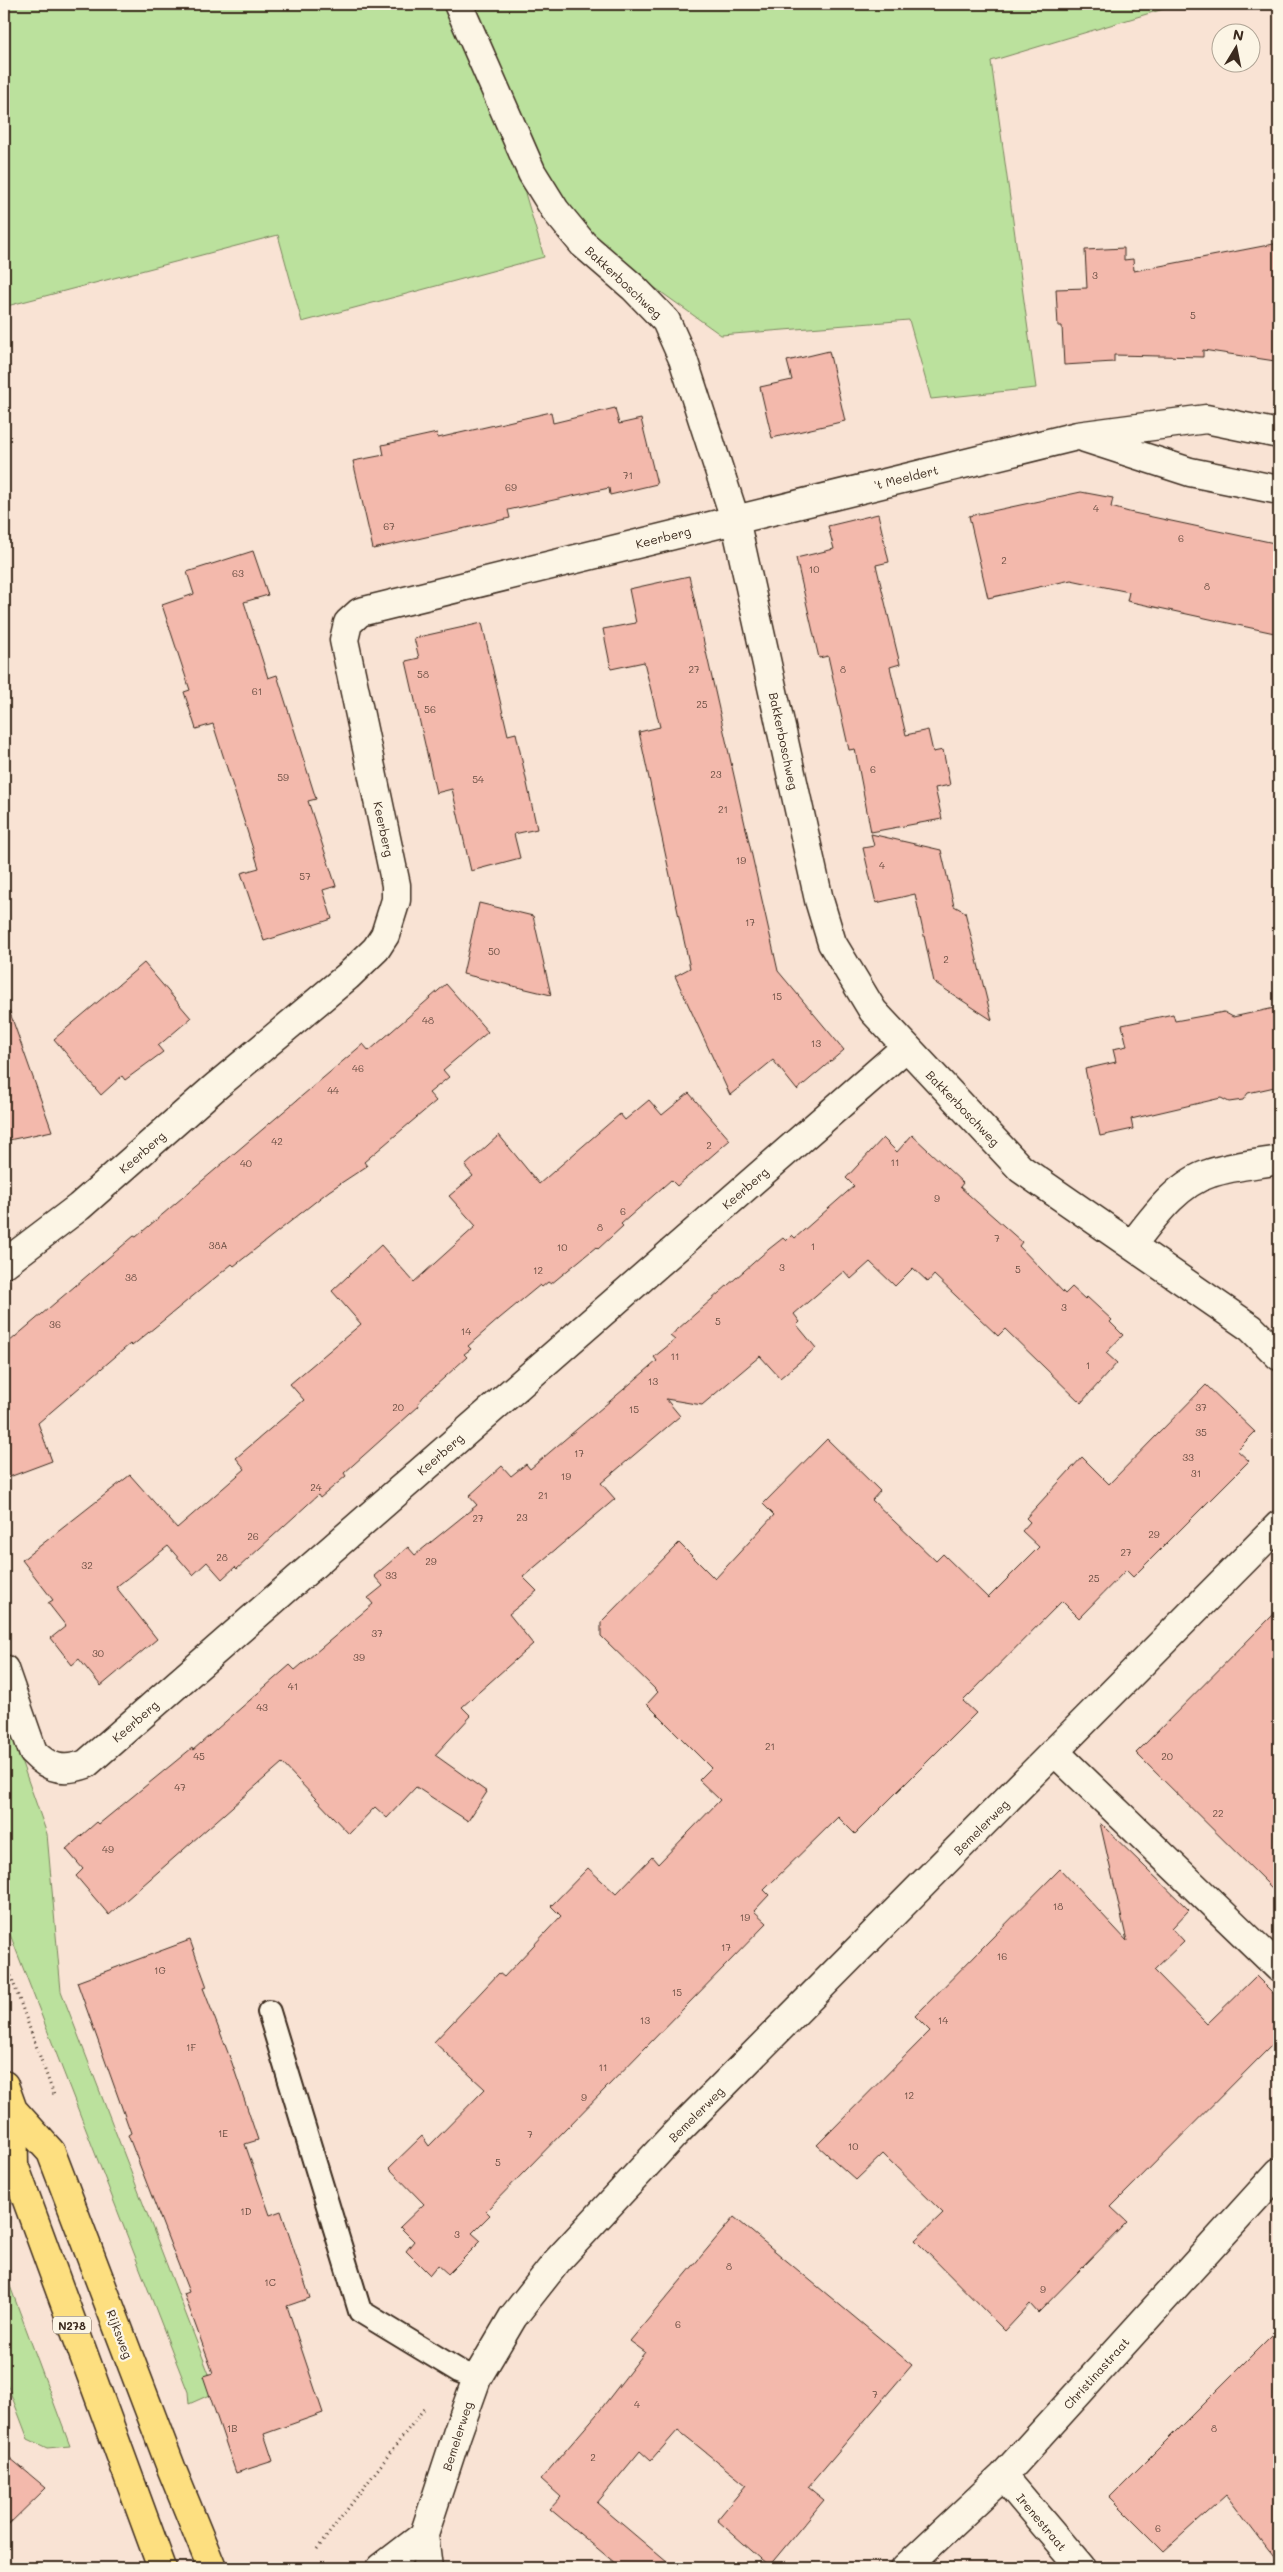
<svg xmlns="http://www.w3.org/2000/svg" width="1283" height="2572" font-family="Mali,sans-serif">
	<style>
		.green { fill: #bbe19d; stroke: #7b865e }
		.building { fill: #f3b9ac; stroke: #3b2a1e }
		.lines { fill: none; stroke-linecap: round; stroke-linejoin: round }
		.lane-casing { stroke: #3b2a1e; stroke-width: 26 }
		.street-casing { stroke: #3b2a1e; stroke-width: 31 }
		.secondary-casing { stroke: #3b2a1e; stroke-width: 31 }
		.primary-casing { stroke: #3b2a1e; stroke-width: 31 }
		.path { stroke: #3b2a1e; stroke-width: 3; stroke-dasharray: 1 4; stroke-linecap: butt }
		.lane { stroke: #fcf5e5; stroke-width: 22 }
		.street { stroke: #fcf5e5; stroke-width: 28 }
		.secondary { stroke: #fcf5e5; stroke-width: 28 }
		.primary { stroke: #fddf80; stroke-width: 28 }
		.labels { text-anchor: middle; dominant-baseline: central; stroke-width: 4.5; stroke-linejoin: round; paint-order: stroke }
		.number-label { font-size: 10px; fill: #694e42 }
		.shield { fill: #fcf5e5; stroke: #75675a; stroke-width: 1 }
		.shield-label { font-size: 11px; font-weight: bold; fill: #3b2a1e }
		.street-label { font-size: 12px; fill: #3b2a1e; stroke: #fcf5e5 }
	</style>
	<rect width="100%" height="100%" fill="#f9e3d4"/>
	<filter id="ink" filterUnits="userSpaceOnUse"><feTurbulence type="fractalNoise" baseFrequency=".02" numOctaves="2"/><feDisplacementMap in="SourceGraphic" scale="10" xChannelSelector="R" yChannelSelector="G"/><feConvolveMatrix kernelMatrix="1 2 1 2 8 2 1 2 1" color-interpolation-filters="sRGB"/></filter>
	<g filter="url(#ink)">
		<path class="green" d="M4,4H1180L991,61L1036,388L931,399L909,320L721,335L563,222L525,193L544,257L302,322L278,235L7,306L4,295Z
			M4,1712L47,1834L61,1991L216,2392L189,2404L188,2392L4,1919Z
			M4,2270L70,2446L47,2448L28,2439L4,2376Z"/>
		<path class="building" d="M1279,243V352L1277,351L1275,361L1203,350V357L1114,355V362L1064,365L1062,326H1058L1056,289L1087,288L1085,250L1124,248V260L1133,259L1134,271Z
			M829,351L845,421L772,438L760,387L792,380L787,361Z
			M615,408L619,424L641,419L657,484L610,495L609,488L508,510L510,518L373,549L353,461L384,455L382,445L437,433L438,438L551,412L553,423Z
			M1081,492L1113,498L1111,507L1129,512L1279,544V634L1127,601L1129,592L1071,580L988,598L969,516Z
			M878,514L889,562L876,565L900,664L890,667L906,735L928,730L933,752L943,750L950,785L935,788L942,819L871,832L855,749L849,750L828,656L819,658L796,558L834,549L828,526Z
			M253,551L268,595L244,602L268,678L277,675L316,799L308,801L336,886L323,890L332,919L264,941L241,873L259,868L213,724L196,729L184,692L190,690L162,605L194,594L187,572Z
			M689,576L778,971L844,1050L797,1090L773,1060L730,1095L675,976L690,968L639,732L660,727L644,662L611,669L603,629L636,623L629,589Z
			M482,623L508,735L516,733L537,829L514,834L520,858L471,871L452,789L436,793L406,661L419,658L414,638Z
			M871,834L941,850L954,906L965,912L992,1020L934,982L915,894L876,903L863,848L874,846Z
			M479,903L533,916L551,995L463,974Z
			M144,963L191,1018L158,1046L163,1052L125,1080L122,1076L101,1095L54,1039Z
			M446,984L488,1032L443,1070L449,1077L429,1093L436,1101L364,1162L367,1166L329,1191L234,1266L232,1264L132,1346L130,1344L38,1423L52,1461L4,1479V1341L9,1342L134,1236L136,1237L363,1044L369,1051Z
			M1279,1007V1086L1248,1093L1243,1100L1229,1102L1221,1098L1131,1119L1133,1129L1100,1136L1085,1069L1116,1062L1113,1049L1127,1046L1122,1025L1173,1014L1175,1021L1224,1012L1233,1017Z
			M4,1010H9L52,1131L4,1141Z
			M689,1093L730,1140L677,1186L671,1180L621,1224L623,1226L598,1249L596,1247L551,1284L548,1282L542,1287L540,1285L500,1318L468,1346L471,1349L464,1354L467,1357L423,1397L418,1404L419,1406L344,1473L346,1476L320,1498L318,1495L237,1569L235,1567L222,1579L207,1562L193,1575L168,1546L116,1587L157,1639L101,1686L79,1659L72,1665L51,1638L66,1626L48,1603L53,1600L22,1560L130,1475L177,1528L245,1469L236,1458L304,1400L290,1384L361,1324L332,1291L381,1245L414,1282L476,1226L449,1196L473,1176L465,1166L499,1135L539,1184L620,1114L625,1120L649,1100L662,1115Z
			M912,1135L963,1183L960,1187L1022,1242L1019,1246L1065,1294L1072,1287L1085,1299L1087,1297L1112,1320L1110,1322L1123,1335L1106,1353L1117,1363L1081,1403L1005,1329L998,1336L934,1275L928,1282L913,1268L895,1286L870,1262L851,1279L844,1271L794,1314L800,1322L797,1325L816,1348L780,1378L760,1356L702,1405L666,1399L680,1416L601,1483L615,1499L523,1577L537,1591L509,1614L533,1644L462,1707L471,1716L435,1755L487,1792L468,1821L416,1787L387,1818L375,1807L349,1834L282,1763L109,1915L76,1876L83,1869L66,1849L97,1822L99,1824L192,1748L193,1750L290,1665L295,1670L373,1604L368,1598L383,1586L374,1576L408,1547L415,1555L477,1505L469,1496L502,1466L511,1476L526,1464L530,1469L657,1361L654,1357L675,1340L670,1336L769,1249L783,1238L786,1241L792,1235L795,1238L854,1186L846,1178L883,1138L897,1152Z
			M1206,1385L1255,1432L1237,1450L1249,1461L1133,1577L1126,1570L1079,1618L1062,1601L963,1701L976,1713L855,1834L838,1817L764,1890L769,1895L754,1911L767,1923L486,2211L490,2215L472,2233L481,2241L448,2274L438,2265L430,2275L406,2251L414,2241L400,2227L424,2204L389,2168L422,2136L429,2146L485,2089L434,2042L499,1973L504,1977L561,1916L551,1906L588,1868L616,1894L652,1857L658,1864L720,1800L699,1780L711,1768L647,1704L658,1692L601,1636V1622L679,1543L715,1579L774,1515L763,1504L827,1439L880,1491L872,1500L936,1561L943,1554L988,1598L1039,1547L1022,1531L1030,1522L1026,1518L1082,1457L1109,1484Z
			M1279,1609V1895L1136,1753Z
			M1100,1823L1189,1910L1172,1928L1184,1941L1154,1970L1207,2024L1256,1976L1279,1999V2038L1111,2207L1127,2222L1038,2313L1030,2304L1005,2331L915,2240L943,2213L883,2154L856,2180L817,2145L930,2031L915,2016L1060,1869L1127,1941Z
			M190,1940L207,1987L203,1988L232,2063L258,2140L245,2144L270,2215L281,2211L310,2298L287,2306L323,2413L264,2434L273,2461L236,2473L203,2376L213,2373L184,2294L189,2292L128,2135L131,2133L77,1982Z
			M734,2217L912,2365L808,2487L824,2500L769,2566L717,2520L746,2485L678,2430L651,2461L640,2451L597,2503L674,2568H621L550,2509L561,2497L541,2479L597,2414L645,2352L630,2341Z
			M1279,2328V2564L1226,2495L1164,2551L1110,2497Z
			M4,2453L46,2488L4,2529Z"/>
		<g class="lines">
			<defs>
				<path id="lane" d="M269,2012L360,2311L459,2371L477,2378"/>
				<path id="street" d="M458,4L532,173L555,210L583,244L634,288L666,321L683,359L735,519L819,900L832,943L873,1011L1021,1169L1251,1328L1279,1356
					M1085,438L1190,472L1279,490
					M1132,1245C1153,1218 1177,1183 1211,1173C1232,1166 1257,1164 1279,1160
					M4,1264L79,1207L214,1088L348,976L376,949L385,935L396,900V885L344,640L348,623L360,612L1077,436L1206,419L1279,434
					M4,1669L33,1752C49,1769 64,1772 86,1764L905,1048
					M1055,1752L1279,1968
					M1003,2476L1081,2568
					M905,2568L1003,2476L1279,2172"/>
				<path id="secondary" d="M381,2568L424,2535
					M428,2568L424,2535L457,2434L477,2378L513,2317L558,2260L673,2136L1279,1525"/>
				<path id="primary" d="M4,2085L13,2110L14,2165L162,2568
					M13,2110L51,2152L172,2470L212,2568"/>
			</defs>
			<use href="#lane" class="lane-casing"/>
			<use href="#street" class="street-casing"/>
			<use href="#secondary" class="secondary-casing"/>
			<use href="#primary" class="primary-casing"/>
			<path class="path" d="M4,1957L55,2098
				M317,2549L426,2406"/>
			<use href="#lane" class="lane"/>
			<use href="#street" class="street"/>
			<use href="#secondary" class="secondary"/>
			<use href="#primary" class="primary"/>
		</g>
	</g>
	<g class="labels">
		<g class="number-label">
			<text x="1095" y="275">3</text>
			<text x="1193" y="315">5</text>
			<text x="628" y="475">71</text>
			<text x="511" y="487">69</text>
			<text x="1096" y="508">4</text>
			<text x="389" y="526">67</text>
			<text x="1181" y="538">6</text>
			<text x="1004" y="560">2</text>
			<text x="814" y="569">10</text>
			<text x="238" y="573">63</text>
			<text x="1207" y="586">8</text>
			<text x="694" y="669">27</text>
			<text x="843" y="669">8</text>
			<text x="423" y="674">58</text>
			<text x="257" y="691">61</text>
			<text x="702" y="704">25</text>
			<text x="430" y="709">56</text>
			<text x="873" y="769">6</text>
			<text x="716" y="774">23</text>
			<text x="283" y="777">59</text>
			<text x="478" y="779">54</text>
			<text x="723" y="809">21</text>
			<text x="741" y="860">19</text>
			<text x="882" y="865">4</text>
			<text x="305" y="876">57</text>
			<text x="750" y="922">17</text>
			<text x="494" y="951">50</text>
			<text x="946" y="959">2</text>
			<text x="777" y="996">15</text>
			<text x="428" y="1020">48</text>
			<text x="816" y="1043">13</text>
			<text x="358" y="1068">46</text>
			<text x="333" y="1090">44</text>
			<text x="277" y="1141">42</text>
			<text x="709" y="1145">2</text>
			<text x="895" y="1162">11</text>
			<text x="246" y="1163">40</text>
			<text x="937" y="1198">9</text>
			<text x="623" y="1211">6</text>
			<text x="600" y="1227">8</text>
			<text x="997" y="1238">7</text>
			<text x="218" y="1245">38A</text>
			<text x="813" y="1246">1</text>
			<text x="562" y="1247">10</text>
			<text x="782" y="1267">3</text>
			<text x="1018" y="1269">5</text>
			<text x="538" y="1270">12</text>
			<text x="131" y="1277">38</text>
			<text x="1064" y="1307">3</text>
			<text x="718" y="1321">5</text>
			<text x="55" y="1324">36</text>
			<text x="466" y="1331">14</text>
			<text x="675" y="1356">11</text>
			<text x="1088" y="1365">1</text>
			<text x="653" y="1381">13</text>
			<text x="398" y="1407">20</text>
			<text x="1201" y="1407">37</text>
			<text x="634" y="1409">15</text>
			<text x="1201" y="1432">35</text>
			<text x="579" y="1453">17</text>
			<text x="1188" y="1457">33</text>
			<text x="1196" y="1473">31</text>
			<text x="566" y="1476">19</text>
			<text x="316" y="1487">24</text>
			<text x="543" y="1495">21</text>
			<text x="522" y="1517">23</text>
			<text x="478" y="1518">27</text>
			<text x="1154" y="1534">29</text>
			<text x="253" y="1536">26</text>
			<text x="1126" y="1552">27</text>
			<text x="222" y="1557">28</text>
			<text x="431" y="1561">29</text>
			<text x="87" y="1565">32</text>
			<text x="391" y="1575">33</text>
			<text x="1094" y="1578">25</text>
			<text x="377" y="1633">37</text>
			<text x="98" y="1653">30</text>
			<text x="359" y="1657">39</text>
			<text x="293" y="1686">41</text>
			<text x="262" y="1707">43</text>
			<text x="770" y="1746">21</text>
			<text x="199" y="1756">45</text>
			<text x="1167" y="1756">20</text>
			<text x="180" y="1787">47</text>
			<text x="1218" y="1813">22</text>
			<text x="108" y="1849">49</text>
			<text x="1058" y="1906">18</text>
			<text x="745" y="1917">19</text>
			<text x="726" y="1947">17</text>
			<text x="1002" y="1956">16</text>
			<text x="160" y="1970">1G</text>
			<text x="677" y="1992">15</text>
			<text x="645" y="2020">13</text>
			<text x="943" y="2020">14</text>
			<text x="191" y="2047">1F</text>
			<text x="603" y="2067">11</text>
			<text x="909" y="2095">12</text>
			<text x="584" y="2097">9</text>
			<text x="223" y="2133">1E</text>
			<text x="530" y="2134">7</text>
			<text x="853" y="2146">10</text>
			<text x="498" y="2162">5</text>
			<text x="246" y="2211">1D</text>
			<text x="457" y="2234">3</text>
			<text x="729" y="2266">8</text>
			<text x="270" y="2282">1C</text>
			<text x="1043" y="2289">9</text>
			<text x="678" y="2324">6</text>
			<text x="875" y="2394">7</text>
			<text x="637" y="2404">4</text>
			<text x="232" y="2428">1B</text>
			<text x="1214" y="2428">8</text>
			<text x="593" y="2457">2</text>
			<text x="1158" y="2528">6</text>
		</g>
		<rect class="shield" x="53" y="2316.5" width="38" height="17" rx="4"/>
		<g class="shield-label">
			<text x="72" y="2325">N278</text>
		</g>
		<g class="street-label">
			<text transform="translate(624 282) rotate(43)">Bakkerboschweg</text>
			<text transform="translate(906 477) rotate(-14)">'t Meeldert</text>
			<text transform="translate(663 537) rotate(-14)">Keerberg</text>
			<text transform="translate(784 741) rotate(78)">Bakkerboschweg</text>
			<text transform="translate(384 829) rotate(78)">Keerberg</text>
			<text transform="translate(963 1108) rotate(46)">Bakkerboschweg</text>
			<text transform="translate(142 1152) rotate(-41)">Keerberg</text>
			<text transform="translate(745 1188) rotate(-41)">Keerberg</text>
			<text transform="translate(440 1454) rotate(-41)">Keerberg</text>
			<text transform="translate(135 1721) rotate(-41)">Keerberg</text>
			<text transform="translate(981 1827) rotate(-45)">Bemelerweg</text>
			<text transform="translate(696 2114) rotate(-45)">Bemelerweg</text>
			<text transform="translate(120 2334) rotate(69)">Rijksweg</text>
			<text transform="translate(1096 2373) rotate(-48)">Christinastraat</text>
			<text transform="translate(457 2436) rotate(-72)">Bemelerweg</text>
			<text transform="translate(1042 2522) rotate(50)">Irenestraat</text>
		</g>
	</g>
	<rect width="1283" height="2572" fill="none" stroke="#fcf5e5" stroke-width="20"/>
	<rect x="10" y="10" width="1263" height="2552" fill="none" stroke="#3b2a1e" stroke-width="2" filter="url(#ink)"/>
	<g transform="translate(1236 48) rotate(10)"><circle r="24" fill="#fcf5e5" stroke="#afa495"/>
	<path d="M0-4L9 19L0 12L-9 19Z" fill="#3b2a1e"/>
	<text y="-8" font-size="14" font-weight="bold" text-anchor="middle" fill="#3b2a1e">N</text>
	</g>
</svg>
